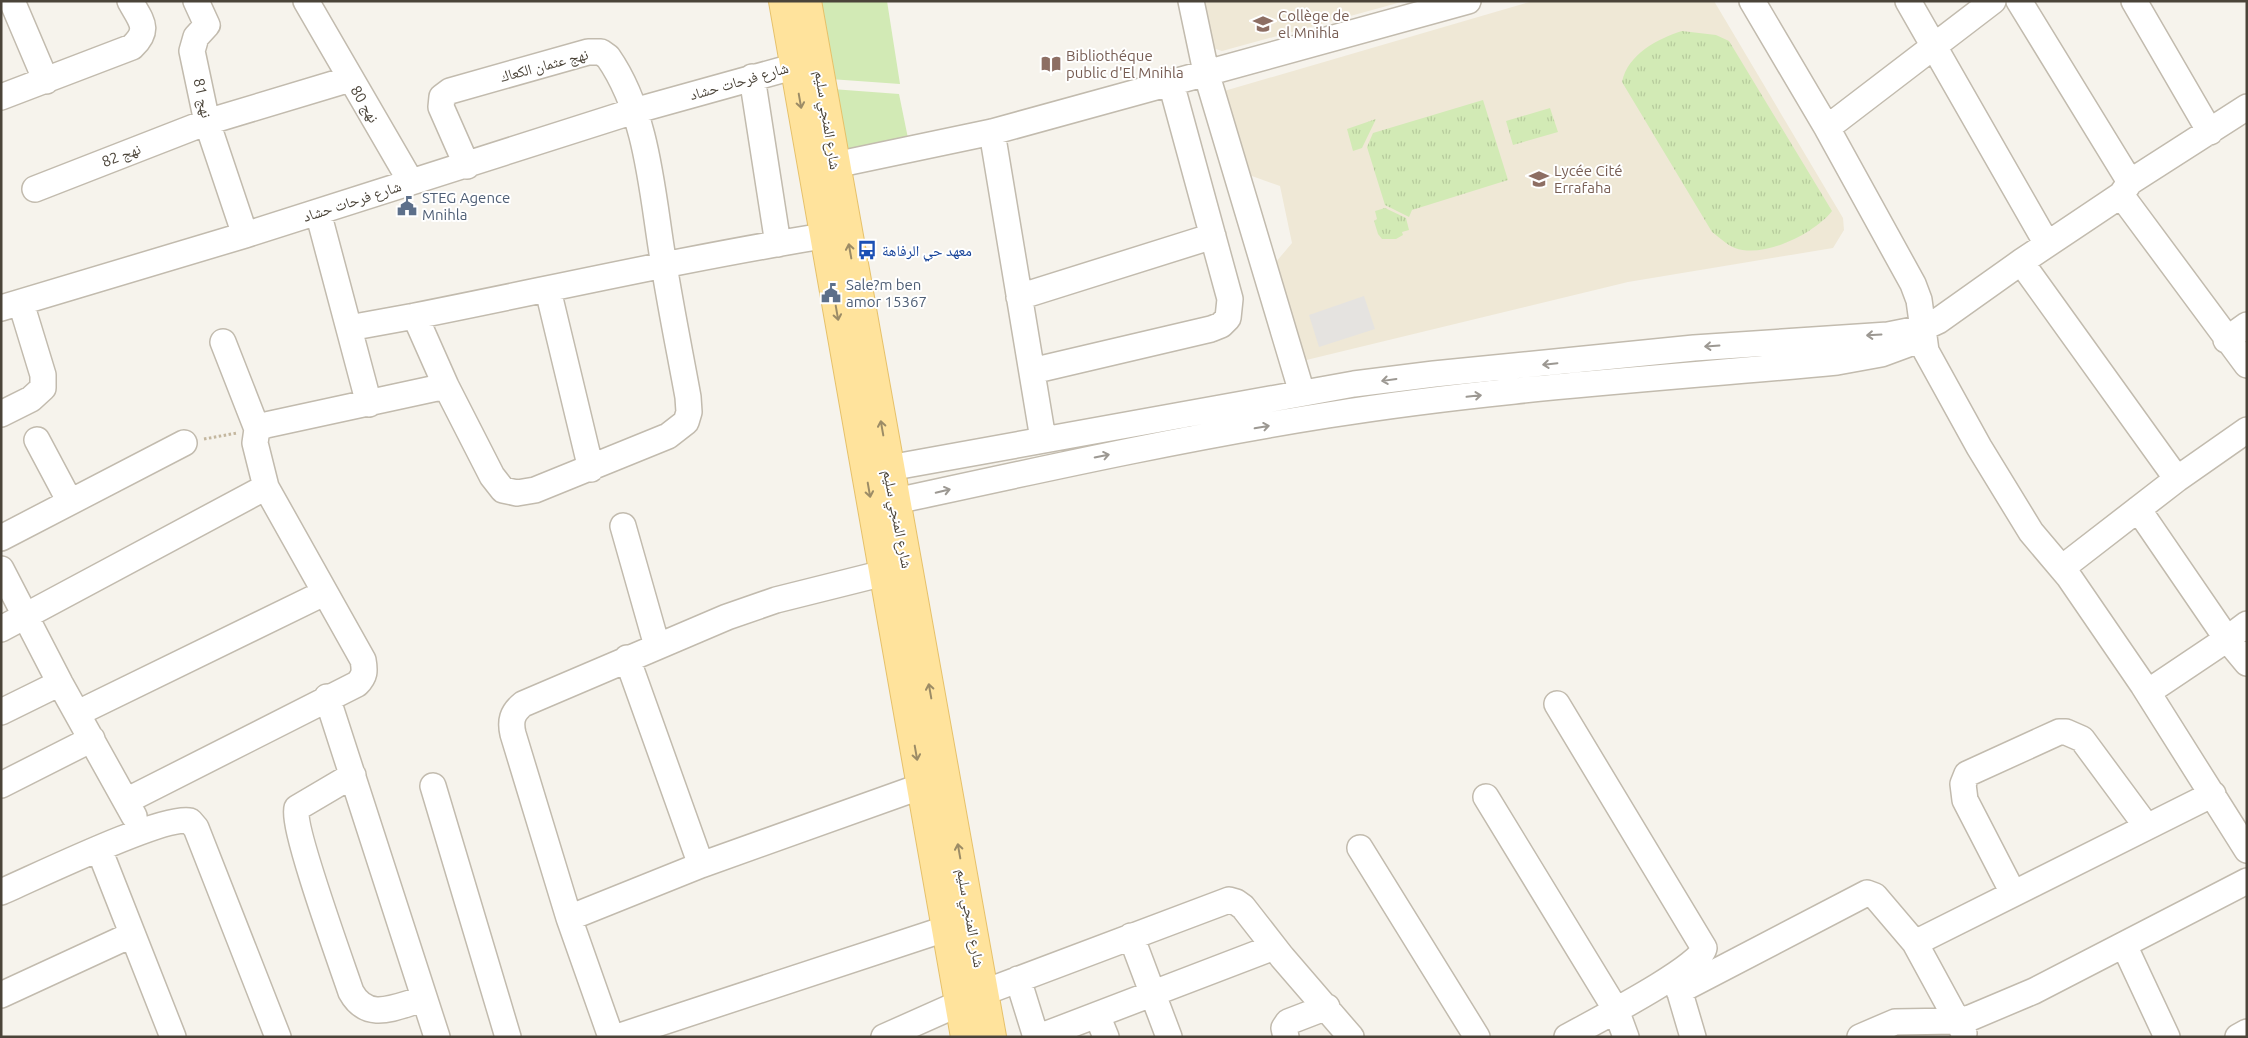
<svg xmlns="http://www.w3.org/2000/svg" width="2248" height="1038" font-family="Ubuntu,'Noto Naskh Arabic',sans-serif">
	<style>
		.education { fill: #efe8d6 }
		.grass { fill: url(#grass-tufts) }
		.garden { fill: #d2eab5 }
		.parking { fill: #e5e3e0 }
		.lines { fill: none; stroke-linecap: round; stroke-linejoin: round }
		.minor-casing { stroke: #c2bbae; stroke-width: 28 }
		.major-casing { stroke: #e6c16a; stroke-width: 30 }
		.path { stroke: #c4b79f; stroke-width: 3; stroke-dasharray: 2.5 2.5; stroke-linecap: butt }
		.minor { stroke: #fff; stroke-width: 25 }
		.major { stroke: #ffe39c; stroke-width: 28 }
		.oneway { stroke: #9c8c66 }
		.oneway2 { stroke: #9c9892 }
		.labels { text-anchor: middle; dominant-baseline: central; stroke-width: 4; stroke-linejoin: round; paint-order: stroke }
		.education-label { font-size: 15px; fill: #785e54; stroke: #fff; text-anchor: start }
		.street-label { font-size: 15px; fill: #4b4439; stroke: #fff }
		.service-label { font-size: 15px; fill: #4e5e75; stroke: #fff; text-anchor: start }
		.transit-label { font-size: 15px; fill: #164399; stroke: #fff; text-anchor: start }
	</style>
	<defs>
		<pattern id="grass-tufts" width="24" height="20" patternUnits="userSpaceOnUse" patternTransform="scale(1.25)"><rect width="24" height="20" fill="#d2eab5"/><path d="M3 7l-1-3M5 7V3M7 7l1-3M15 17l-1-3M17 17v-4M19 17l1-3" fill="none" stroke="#b6ca9c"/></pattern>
	</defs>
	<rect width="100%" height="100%" fill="#f6f3ec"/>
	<path class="education" d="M1199,1H1405L1222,51L1207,46Z
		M1533,1H1714L1843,218L1844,230L1833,248L1628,282L1294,363L1270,269L1292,243L1280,186L1238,171L1214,94Z"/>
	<path class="grass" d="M1682,31L1716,35L1729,41L1832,211C1815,233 1764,259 1735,248C1727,245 1719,237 1712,232L1622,82C1628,54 1657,39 1682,31Z
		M1483,100L1508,180L1412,210L1409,217L1385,205L1367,147L1373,133Z
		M1550,108L1558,132L1513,145L1506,121Z
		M1376,119L1362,148L1353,151L1347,129Z
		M1385,208L1406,218L1409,230L1402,232L1403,235L1396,239H1382L1378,234L1374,221L1377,219L1375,211Z"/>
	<path class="garden" d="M815,1H887L900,84L830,79Z
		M832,89L899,94L911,153L851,163Z"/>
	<path class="parking" d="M1364,296L1375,329L1319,347L1309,315Z"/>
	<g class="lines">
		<defs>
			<path id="minor" d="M12,1L46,81
				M196,1L207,25L196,37L192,51L207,122L245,235
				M306,1L411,182
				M1191,1L1206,72L1302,393
				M1752,1L1827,128L1913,284L1919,300L1926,351L1979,447L2031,532L2069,577L2143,685L2247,850
				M1908,1L2047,244
				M2019,1L2130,182
				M2134,1L2210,132
				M752,77L778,244
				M1,97L132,47C151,29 141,21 130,1
				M1827,128L1993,1
				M992,132L1043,439
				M835,165L992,132L1468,1
				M467,166L441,107L442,97L450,91L588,52H601L608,57C649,116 652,196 664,265C671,309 680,353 688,397L689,412L686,422L668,436L535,490L517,493L503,490L492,476L446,386L415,316C551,289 687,258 823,236
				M35,189L207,122L350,79
				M2121,195L2247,365
				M318,212L369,404
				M2021,262L2177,479L2062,568
				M548,290L591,469
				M1019,297L1213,236
				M1,308L245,235L634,111L814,61
				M349,328L415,316
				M2226,340L2247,325
				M223,342L257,429
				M1032,371L1211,329L1221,325L1228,318L1230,299L1171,83
				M1,414L31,399L43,388V375L21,303
				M37,440L70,502
				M889,468L1354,384L1434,374L1694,348L1888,335L1923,328L1938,321L2021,262L2121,195L2130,182L2247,107
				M2177,479L2247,430
				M896,501C1039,470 1182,438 1328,415C1496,388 1668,378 1837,362L1881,354L1919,340
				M2138,509L2227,639L2247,624
				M623,526L657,646
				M1,538L184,443
				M1,569L60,683L134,816
				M1,629L266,487
				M627,658L701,865
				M2148,692L2227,639L2247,663
				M327,697L437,1037
				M1557,704L1704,948C1702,967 1590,1024 1567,1037
				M1,712L60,683
				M78,713L324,593
				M353,775L297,808C291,826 342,965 351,992C368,1023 396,1006 424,999
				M1,785L92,739
				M433,786L508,1037
				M1486,797L1616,1010L1626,1037
				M126,801L357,684C365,676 365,671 363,660L266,487L255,443L257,429L266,425L446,386
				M1360,848L1477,1037
				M99,849L173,1037
				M1,892C34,878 164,814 190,821L196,828L278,1037
				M2013,893L1965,800L1963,784L1967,774L2059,732H2066L2082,739L2147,827
				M569,918L701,865L922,786
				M1131,936L1169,1037
				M1915,943L2213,794
				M2124,945L2167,1037
				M1675,976L1693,1037
				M1018,979L1036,1037
				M1679,991L1867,893L1875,896L1915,943L1964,1033
				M1,995L131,935
				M1097,1015L1106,1037
				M611,1037L569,918L513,734C510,721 512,713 523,704L727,617L776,600L884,573
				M617,1037L945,929
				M884,1037L985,992L1229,900L1236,902L1243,907L1282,957L1351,1037
				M1039,1037L1274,947
				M1286,1037L1284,1028L1288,1022L1327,1007
				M1860,1037L1895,1022L1957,1021L1970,1018L2034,991L2247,881
				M2238,1037L2247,1032"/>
			<path id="major" d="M783,1L965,1037
				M807,1L992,1037"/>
		</defs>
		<use href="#minor" class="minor-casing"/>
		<use href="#major" class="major-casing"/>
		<path class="path" d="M204,439L237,433"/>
		<use href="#minor" class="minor"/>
		<use href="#major" class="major"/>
	</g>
	<defs><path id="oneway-shaft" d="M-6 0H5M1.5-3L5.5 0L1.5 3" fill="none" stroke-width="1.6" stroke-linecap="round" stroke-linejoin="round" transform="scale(1.25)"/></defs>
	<g class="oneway">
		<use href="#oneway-shaft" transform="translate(800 101) rotate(80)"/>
		<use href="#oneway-shaft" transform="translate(850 251) rotate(-100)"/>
		<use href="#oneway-shaft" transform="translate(837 313) rotate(80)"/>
		<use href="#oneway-shaft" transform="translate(882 428) rotate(-100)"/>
		<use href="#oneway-shaft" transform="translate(869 490) rotate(80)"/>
		<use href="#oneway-shaft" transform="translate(930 691) rotate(-100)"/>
		<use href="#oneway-shaft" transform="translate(916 753) rotate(80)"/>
		<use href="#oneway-shaft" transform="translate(959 851) rotate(-100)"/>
	</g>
	<g class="oneway2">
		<use href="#oneway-shaft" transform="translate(1874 335) rotate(177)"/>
		<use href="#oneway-shaft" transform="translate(1712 346) rotate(176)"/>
		<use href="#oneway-shaft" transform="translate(1550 364) rotate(174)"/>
		<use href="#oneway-shaft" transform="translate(1389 380) rotate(172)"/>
		<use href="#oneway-shaft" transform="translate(1474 396) rotate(-6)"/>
		<use href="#oneway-shaft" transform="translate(1262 427) rotate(-10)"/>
		<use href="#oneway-shaft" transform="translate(1102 456) rotate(-11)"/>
		<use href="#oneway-shaft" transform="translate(943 491) rotate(-13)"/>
	</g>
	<defs>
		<symbol id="school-bare" viewBox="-9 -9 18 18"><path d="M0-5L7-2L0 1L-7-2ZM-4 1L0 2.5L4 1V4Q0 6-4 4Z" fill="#8d6e63" stroke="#fff" stroke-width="2.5" paint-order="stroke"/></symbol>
		<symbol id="library-bare" viewBox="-9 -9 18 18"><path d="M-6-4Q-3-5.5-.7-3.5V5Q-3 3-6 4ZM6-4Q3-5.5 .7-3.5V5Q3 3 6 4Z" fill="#8d6e63" stroke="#fff" stroke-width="2.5" paint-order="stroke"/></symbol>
		<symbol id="civic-bare" viewBox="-9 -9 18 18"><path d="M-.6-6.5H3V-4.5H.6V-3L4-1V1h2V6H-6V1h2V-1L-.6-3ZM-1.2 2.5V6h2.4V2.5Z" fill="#5c6f8a" stroke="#fff" stroke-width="2.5" paint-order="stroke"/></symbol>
		<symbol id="bus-bare" viewBox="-9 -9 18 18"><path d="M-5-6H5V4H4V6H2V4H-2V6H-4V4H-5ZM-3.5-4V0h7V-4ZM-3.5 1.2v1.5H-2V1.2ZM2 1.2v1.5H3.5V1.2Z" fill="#1a4fb4" stroke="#fff" stroke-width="2.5" paint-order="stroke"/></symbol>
	</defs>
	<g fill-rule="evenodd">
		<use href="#school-bare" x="1249" y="10" width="28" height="28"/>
		<use href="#library-bare" x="1037" y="50" width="28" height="28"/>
		<use href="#school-bare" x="1525" y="165" width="28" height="28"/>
		<use href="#civic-bare" x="393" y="192" width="28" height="28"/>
		<use href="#bus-bare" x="853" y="236" width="28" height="28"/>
		<use href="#civic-bare" x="817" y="279" width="28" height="28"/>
	</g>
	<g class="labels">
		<g class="education-label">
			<text x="1278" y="15">Collège de<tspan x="1278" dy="17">el Mnihla</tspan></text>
			<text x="1066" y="55">Bibliothéque<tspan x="1066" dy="17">public d'El Mnihla</tspan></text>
			<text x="1554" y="170">Lycée Cité<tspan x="1554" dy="17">Errafaha</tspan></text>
		</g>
		<g class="street-label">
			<text transform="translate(544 65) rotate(-15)">نهج عثمان الكعاك</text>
			<text transform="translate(739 81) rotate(-16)">شارع فرحات حشاد</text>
			<text transform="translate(203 98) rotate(78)">نهج 81</text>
			<text transform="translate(365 104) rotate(59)">نهج 80</text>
			<text transform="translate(828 120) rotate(81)">شارع المنجي سليم</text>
			<text transform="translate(121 155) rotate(-21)">نهج 82</text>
			<text transform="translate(352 201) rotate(-18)">شارع فرحات حشاد</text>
			<text transform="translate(898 519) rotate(79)">شارع المنجي سليم</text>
			<text transform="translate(971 918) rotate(80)">شارع المنجي سليم</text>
		</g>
		<g class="service-label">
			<text x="422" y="197">STEG Agence<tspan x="422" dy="17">Mnihla</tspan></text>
			<text x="846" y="284">Sale?m ben<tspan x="846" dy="17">amor 15367</tspan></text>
		</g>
		<g class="transit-label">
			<text x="882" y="250">معهد حي الرفاهة</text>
		</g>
	</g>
	<rect width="2248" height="1038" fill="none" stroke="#4b4439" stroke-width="5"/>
</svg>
